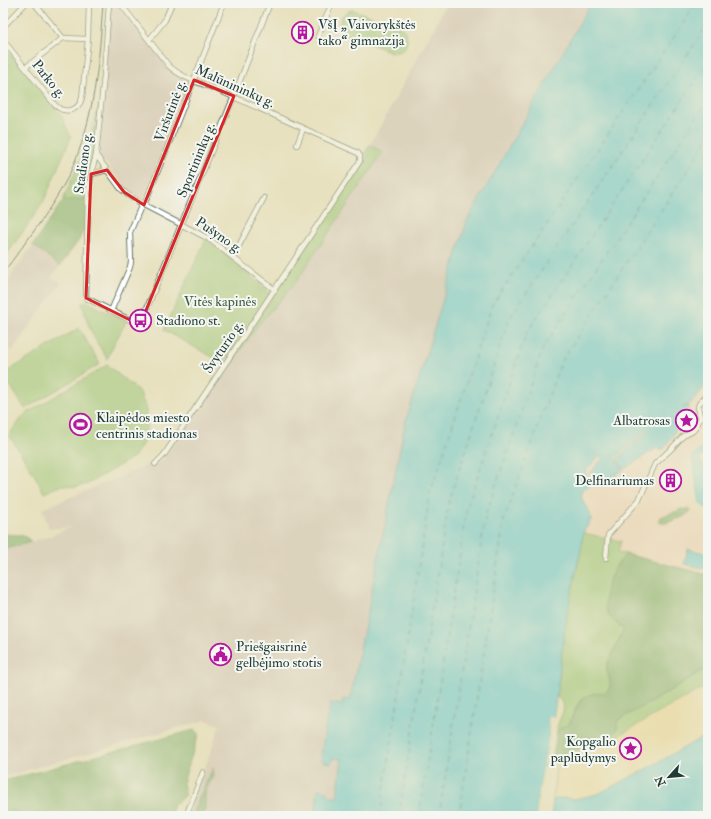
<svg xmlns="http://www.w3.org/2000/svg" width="711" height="819" font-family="'IM FELL Double Pica',serif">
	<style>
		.built { fill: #f2d4be }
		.industrial { fill: #cfc0ba }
		.green { fill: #93c474; stroke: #598054 }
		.forest { fill: #76aa66; stroke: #4a744d }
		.sand { fill: #eeda9e; stroke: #868c69 }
		.water { fill: #5fc9d9; stroke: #3f8386 }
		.pier { fill: #e8e1bf }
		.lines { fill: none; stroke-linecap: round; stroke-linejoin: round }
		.ferry { stroke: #2f605d; stroke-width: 1; stroke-dasharray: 5 4; stroke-linecap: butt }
		.minor-casing { stroke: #3d5649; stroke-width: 6 }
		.minor { stroke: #fff; stroke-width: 4.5 }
		.rail { stroke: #1f3d34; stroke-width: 1 }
		.marked { fill: none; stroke: #d62828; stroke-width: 3; stroke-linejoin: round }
		.labels { text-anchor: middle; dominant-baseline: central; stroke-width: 4; stroke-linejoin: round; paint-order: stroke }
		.poi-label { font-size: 14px; fill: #1f3d34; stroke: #f6f6f2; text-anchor: start }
		.street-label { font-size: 14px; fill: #1f3d34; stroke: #f6f6f2 }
		.park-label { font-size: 14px; fill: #3c5f44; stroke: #f6f6f2 }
	</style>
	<rect width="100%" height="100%" fill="#f6f6f2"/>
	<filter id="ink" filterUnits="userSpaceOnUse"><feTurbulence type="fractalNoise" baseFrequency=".025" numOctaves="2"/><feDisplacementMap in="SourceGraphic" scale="8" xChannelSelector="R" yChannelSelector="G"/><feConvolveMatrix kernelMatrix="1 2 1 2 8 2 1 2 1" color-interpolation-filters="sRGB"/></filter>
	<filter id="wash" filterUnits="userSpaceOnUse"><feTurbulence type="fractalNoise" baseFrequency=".012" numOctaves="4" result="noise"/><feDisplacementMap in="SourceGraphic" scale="16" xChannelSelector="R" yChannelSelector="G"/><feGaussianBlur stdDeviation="0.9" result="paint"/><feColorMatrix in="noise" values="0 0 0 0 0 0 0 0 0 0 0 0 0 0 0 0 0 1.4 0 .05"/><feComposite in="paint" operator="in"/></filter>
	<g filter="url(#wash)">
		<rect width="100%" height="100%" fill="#e8e1bf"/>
		<path class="built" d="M698,396L708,407V444L689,458L695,506L696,511L700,515L699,517L708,521V554L688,549L684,563L708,569V575L626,554L618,553L620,541L583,533L589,525L590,514L581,497V493L582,491L585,472L599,456H600L602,459L622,470L615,458L645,430L646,432L624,469L655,449L658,448L681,420V417L688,406L682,408V407L690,404Z"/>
		<path class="industrial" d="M110,3H116L171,70L188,80L190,83L143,200L130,193L124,187L100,156L98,152Z
			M446,3H591L467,221L405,424L350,701L342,705L331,704L327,717L321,757L331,763V758L342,759L337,798L327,795L318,790L315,816H200L205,811V792L210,783L214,774L213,769L194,809V816H186L203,772L220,725L206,720L3,777V550L50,536L71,527L49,529L42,509L155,462H161L206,400L258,325L295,283L382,153L370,145L438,20Z
			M33,245L60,266L51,277L61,283L12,351L3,343V286Z"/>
		<path class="green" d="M351,10H354L402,28C412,38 407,55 391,52L345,34C336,26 339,14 351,10Z
			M3,45L61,115L71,137L43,203L3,260Z
			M98,107H99L95,147L87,185V199L63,200L87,145Z
			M370,145L383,152L295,283L258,325L206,400L204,399L367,156L365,153Z
			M206,239L271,293L223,363L164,330Z
			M86,301L126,322L114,344L107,359L95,339L88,324L82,303Z
			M79,328L100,364L25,409L3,374Z
			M107,365L140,392L146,410V438L135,456L88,484L75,487L63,485L44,493L34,474L9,435L24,415Z
			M583,533L621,541L618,553L626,554L613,570L608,615L624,629L607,666C606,674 612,681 610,687C606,696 597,691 590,695C587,697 583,699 580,702C575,707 571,719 569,725L560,728L557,731C557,729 557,726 558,724C561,714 569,706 557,698C560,666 563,634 569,603C574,580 581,557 583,533Z
			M708,666V685L609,741L617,729L618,720L655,700L703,670Z"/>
		<path class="forest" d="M87,199L86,226L79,240L60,266L33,245L63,200Z
			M681,509H689L691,511L683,517L666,523H662L659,522V518C666,514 674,513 681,509Z
			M3,534C13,535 26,533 31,542L3,550Z
			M626,554L708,575V666L703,670L655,700L618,720L617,729L609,741L553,758L557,731L560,728L569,725C573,715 577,702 587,696C595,691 606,696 610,687C612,681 606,674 607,665L624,629C619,625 611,620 608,614C602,604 607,582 613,572C616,565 622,560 626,554Z
			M194,730L199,733L183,783L184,788L185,795L174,805L171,814L169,816H3V781Z
			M213,768C215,780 207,784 205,794C205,799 205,805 205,811L200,816H194V809Z"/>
		<path class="sand" d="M708,685V734L659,762L598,794L575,799L563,798L553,800L556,765L552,763L553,758L609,741Z"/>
		<path class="water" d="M591,3H708V383L690,404L682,407L683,408L688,406L689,407L685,414L681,417V422L664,449L659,450L658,448L655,449L624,469L617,459L646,432L645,430L615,458L623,470L598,486L590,473L602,459V457L600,456H599L585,472L592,484L581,492V497L590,514L591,520L583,533L582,544L569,604L564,635L554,717H548L549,735L539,790L536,816H315L318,789L327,791V795L337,798L342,759L332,758L331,764L323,761L321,757L327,717L331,703L342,705L343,699L350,700L405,424L467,221Z
			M708,444V456L706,458L702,456L699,458C709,470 708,493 708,508L704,507L700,503L692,456Z
			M688,549L708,554V569L684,564Z
			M708,734V816H551L553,800L563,798L575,799L598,794L659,762Z"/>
		<path class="pier" d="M557,698L559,699L556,718L555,719L550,718L551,735L541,791L538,816H536L539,790L549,735L548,716L554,717Z"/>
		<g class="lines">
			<path class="ferry" d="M380,816L430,494L492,305L697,3
				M399,816L449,501L509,319L708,24
				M419,816L467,507L526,334L708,62
				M439,816L486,514L543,348L708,100
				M459,816L504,520L561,362L708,139"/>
		</g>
	</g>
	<g filter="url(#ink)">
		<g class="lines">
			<defs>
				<path id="minor" d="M34,3L63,38
					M109,3L104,75L96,155L91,174L88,193L86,298L140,325L234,96L270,3
					M120,3L169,66C182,78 200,83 216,89L358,153L360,156V161L231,355L164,455L155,464
					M3,27L26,3
					M318,36L332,3
					M3,40L55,105C64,114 78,112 82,98L88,39L89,3
					M149,40L165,20L172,3
					M26,67L63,38L88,39
					M297,145L303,129
					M96,155L121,189L128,195L142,204L209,239L275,290
					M91,174L107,170
					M144,205L169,143L224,3
					M233,257L264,198
					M111,311L130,267L131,262L130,232L142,204
					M606,558L608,535L639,500L655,464L672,448L683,436L693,431L700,419V416L698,407L699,404L708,393
					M186,816L203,772"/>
			</defs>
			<use href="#minor" class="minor-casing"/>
			<use href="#minor" class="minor"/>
			<path class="rail" d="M3,273C26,242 51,210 69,175C95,120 99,62 103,3"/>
		</g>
	</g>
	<path d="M0 0H711V819H0ZM194,80L234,96L140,325L86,298L91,174L107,170L124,192L144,205Z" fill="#e8e1bf" fill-opacity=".55" fill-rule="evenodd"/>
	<path class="marked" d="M194,80L234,96L140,325L86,298L91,174L107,170L124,192L144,205Z"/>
	<defs>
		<symbol id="building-ring" viewBox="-11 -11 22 22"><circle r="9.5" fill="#f6f6f2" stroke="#b5179e" stroke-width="1.5"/><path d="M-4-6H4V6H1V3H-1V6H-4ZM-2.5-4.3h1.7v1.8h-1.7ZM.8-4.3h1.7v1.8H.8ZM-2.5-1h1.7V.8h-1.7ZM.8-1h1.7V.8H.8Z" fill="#b5179e"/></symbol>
		<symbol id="bus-ring" viewBox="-11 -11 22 22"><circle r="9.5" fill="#f6f6f2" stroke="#b5179e" stroke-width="1.5"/><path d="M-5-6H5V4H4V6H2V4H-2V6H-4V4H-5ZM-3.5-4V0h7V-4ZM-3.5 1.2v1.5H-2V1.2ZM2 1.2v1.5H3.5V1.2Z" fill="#b5179e"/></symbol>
		<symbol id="sight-ring" viewBox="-11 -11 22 22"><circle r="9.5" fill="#f6f6f2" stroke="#b5179e" stroke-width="1.5"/><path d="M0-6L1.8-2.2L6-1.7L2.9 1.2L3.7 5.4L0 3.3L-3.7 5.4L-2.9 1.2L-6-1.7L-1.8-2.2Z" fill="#b5179e"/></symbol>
		<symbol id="stadium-ring" viewBox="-11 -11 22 22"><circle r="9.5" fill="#f6f6f2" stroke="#b5179e" stroke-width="1.5"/><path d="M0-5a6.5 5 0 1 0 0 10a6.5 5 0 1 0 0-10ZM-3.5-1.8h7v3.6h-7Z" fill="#b5179e"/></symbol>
		<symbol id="civic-ring" viewBox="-11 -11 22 22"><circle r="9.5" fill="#f6f6f2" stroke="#b5179e" stroke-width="1.5"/><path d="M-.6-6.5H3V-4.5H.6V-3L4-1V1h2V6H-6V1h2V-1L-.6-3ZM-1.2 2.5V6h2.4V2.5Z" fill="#b5179e"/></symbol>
	</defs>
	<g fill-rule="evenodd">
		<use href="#building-ring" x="290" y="20" width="25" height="25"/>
		<use href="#bus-ring" x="128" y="308" width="25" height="25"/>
		<use href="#sight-ring" x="674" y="408" width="25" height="25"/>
		<use href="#stadium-ring" x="68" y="412" width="25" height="25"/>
		<use href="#building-ring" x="658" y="468" width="25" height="25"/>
		<use href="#civic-ring" x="208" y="642" width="25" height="25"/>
		<use href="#sight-ring" x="618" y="736" width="25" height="25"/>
	</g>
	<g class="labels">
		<g class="poi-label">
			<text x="318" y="24">VšĮ „Vaivorykštės<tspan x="318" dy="16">tako“ gimnazija</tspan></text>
			<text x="156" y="320">Stadiono st.</text>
			<text x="96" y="417">Klaipėdos miesto<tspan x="96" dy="16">centrinis stadionas</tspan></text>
			<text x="670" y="420" text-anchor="end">Albatrosas</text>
			<text x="654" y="480" text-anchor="end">Delfinariumas</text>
			<text x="236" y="646">Priešgaisrinė<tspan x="236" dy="16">gelbėjimo stotis</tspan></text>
			<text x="616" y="741" text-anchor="end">Kopgalio<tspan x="616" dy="16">paplūdymys</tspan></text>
		</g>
		<g class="street-label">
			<text transform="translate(49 79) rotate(51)">Parko g.</text>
			<text transform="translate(235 86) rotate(24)">Malūnininkų g.</text>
			<text transform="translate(170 111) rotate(-69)">Viršutinė g.</text>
			<text transform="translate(196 160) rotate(-68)">Sportininkų g.</text>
			<text transform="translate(83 163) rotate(-82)">Stadiono g.</text>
			<text transform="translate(219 235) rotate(34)">Pušyno g.</text>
			<text transform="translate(223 347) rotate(-56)">Švyturio g.</text>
		</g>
		<g class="park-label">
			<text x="220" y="301">Vitės kapinės</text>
		</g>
	</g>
	<rect width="711" height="819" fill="none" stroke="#f6f6f2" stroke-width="16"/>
	<g transform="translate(669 777) rotate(243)" stroke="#f6f6f2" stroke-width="3" paint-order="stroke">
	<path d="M0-3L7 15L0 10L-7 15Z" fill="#1f3d34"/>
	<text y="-6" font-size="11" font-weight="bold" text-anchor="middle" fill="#1f3d34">N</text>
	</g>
</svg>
